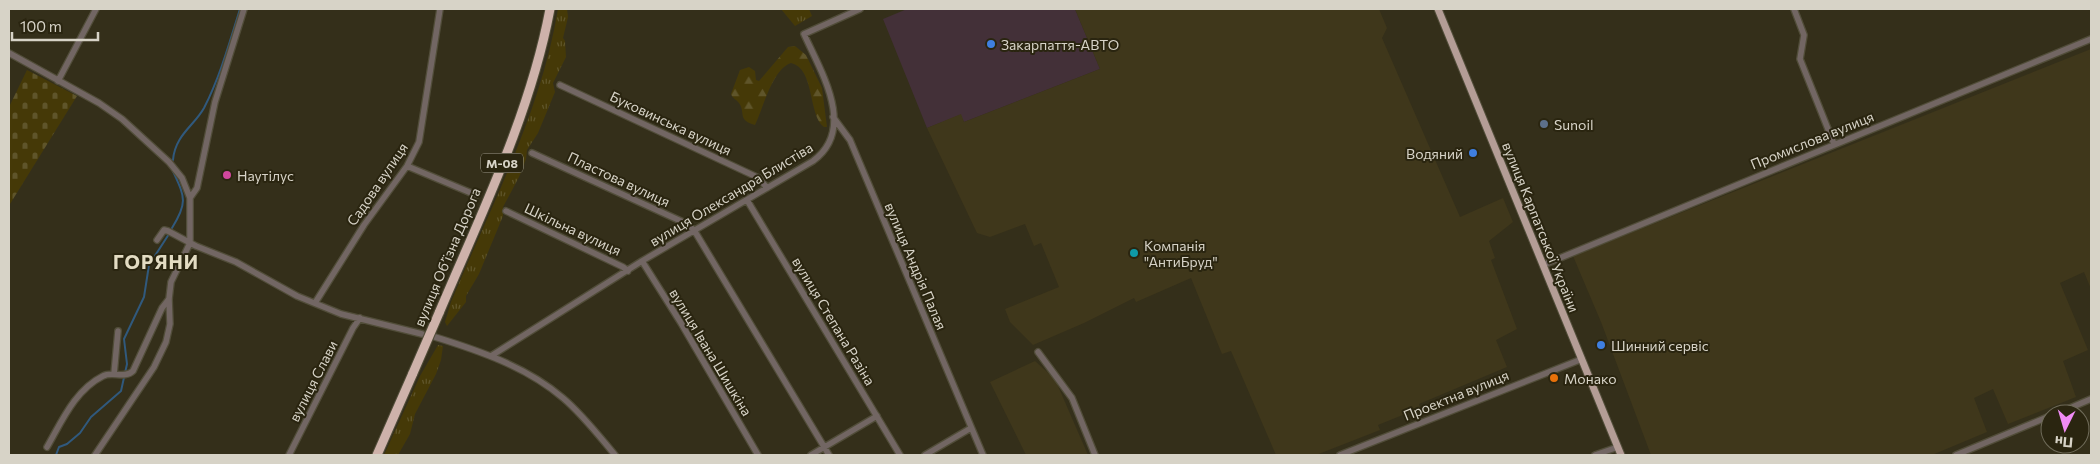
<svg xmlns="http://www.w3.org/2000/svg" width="2100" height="464" font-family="Commissioner,sans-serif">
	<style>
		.commercial { fill: #433038 }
		.built { fill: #3f371b }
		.grass { fill: url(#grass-tufts) }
		.forest { fill: url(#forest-firs) }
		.cemetery { fill: url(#cemetery-stones) }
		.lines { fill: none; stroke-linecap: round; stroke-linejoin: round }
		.stream { stroke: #30597d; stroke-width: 2 }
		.minor-casing { stroke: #514d39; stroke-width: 8 }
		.major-casing { stroke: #514d39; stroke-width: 9 }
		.highway-casing { stroke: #514d39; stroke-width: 11 }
		.minor { stroke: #726663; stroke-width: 5.5 }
		.major { stroke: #b49d96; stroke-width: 7 }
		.highway { stroke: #ceb2aa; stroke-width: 9 }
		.highway-bridge-casing { stroke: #514d39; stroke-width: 11; stroke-linecap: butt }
		.highway-bridge { stroke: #ceb2aa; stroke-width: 9 }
		.shop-dot { fill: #3f7fe0; stroke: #2a2510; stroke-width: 2 }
		.service-dot { fill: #5c6f8a; stroke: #2a2510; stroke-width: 2 }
		.hotel-dot { fill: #d1479c; stroke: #2a2510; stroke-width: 2 }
		.culture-dot { fill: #0f9aa8; stroke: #2a2510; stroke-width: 2 }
		.food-dot { fill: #e8710a; stroke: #2a2510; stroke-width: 2 }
		.labels { text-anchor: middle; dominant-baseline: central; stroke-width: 4; stroke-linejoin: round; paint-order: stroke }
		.shield { fill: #2a2510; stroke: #a39f90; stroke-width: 1 }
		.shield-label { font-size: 12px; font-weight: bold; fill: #d7d3c7 }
		.poi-label { font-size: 14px; fill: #d7d3c7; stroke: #2a2510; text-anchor: start }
		.street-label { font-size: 14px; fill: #d7d3c7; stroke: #2a2510 }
		.district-label { font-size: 19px; font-weight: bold; letter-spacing: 1px; fill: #e3dcc3; stroke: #2a2510 }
	</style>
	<defs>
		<pattern id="grass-tufts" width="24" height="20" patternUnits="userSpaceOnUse" patternTransform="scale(1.25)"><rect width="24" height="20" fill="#453907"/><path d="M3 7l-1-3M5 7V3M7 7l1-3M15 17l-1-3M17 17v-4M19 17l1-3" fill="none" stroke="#5f552a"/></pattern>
		<pattern id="forest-firs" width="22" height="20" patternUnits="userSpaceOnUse" patternTransform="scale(1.25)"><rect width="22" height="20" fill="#453907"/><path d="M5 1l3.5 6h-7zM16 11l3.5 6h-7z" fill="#5f552a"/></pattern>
		<pattern id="cemetery-stones" width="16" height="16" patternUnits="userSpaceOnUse" patternTransform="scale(1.25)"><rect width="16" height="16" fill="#453907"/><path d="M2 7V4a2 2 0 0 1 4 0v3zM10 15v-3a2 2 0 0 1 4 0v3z" fill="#5f552a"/></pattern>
	</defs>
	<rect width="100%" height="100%" fill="#342f1a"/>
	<path class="commercial" d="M907,9H1075L1100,69L964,122L960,115L927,128L883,19Z"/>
	<path class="built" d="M1075,9H1379L1387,28L1382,38L1460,217L1503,198L1513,222L1489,241L1495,258L1491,260L1517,329L1496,340L1507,367L1419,404L1420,408L1378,425L1380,430L1316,455H1276L1231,351L1222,354L1191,278L1136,302L1134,298L1084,323L1033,345L1010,322L1005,309L1059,287L1041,243L1034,246L1025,224L990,237L977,233L927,128L961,114L964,122L1100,69Z
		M2091,49V289L2084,272L2060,283L2088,350L2063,361L2076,397L2008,424L1993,389L1974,398L1987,432L1932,455H1651L1601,322L1573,256Z
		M1035,361L1055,379L1088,455H1026L990,382Z"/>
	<path class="grass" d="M558,9H567L568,17L563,38L565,41L566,57L553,83L555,92L538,133L527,150L526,159L519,177L503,207V216L479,274L466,296V302L447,326L445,322L451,302C491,206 541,112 558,9Z
		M781,9H809L812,16L795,26Z
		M438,345L443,346L441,360L436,374L415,414L410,434L398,455H384L420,376Z"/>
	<path class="forest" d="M795,46L806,55L822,88L827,127H824C808,116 815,68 791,63C772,69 763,109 755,125C737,120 746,113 739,103C736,99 733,99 731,94L740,70L749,67L755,71L756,80L759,81L788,47Z"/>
	<path class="cemetery" d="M27,70L77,96L10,204L9,107Z"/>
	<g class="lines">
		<path class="stream" d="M173,160C175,135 194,126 204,108C220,77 230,41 240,9
			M172,169C184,196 189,201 172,228
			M56,455L59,447L67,444L80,433L91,417L121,391L127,364L124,339L144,297L149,265L169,234"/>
		<defs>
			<path id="minor" d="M1794,9L1804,35L1800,59L1834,144
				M9,53L99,103L122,119L169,162L182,178L190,198V243L171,282L169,299L170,324L166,342L154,367L95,455
				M58,81L96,9
				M560,85L759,178L767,188
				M833,117L850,140L983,455
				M532,153L683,222L694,230L829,455
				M407,166L476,195
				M190,198L197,188L215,102L244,9
				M747,200L900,455
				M506,211L623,267L628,271
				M157,240L164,230L168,231L196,246L236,262L297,296L341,314L422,334
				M642,261L681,323L758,455
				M1543,265L2091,39
				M315,303L364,225L407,166L419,142L440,9
				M435,337C480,351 527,367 563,398C583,415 599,436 615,455
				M1038,352L1072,398L1095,455
				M491,356L642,261L813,161C857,129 821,72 804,34L860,9
				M114,374L118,331
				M2056,414L2091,399
				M47,447C62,421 75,390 103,376C112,371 125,379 133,371L162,308L169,299
				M289,455L353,328L360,318
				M811,455L877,416
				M925,455L971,428
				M1340,455L1582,359
				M1595,455L1618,447
				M1956,455L2050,416"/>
			<path id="major" d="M1438,9L1621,455"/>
			<path id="highway" d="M439,313C481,214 530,115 550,9
				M377,455L413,373"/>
		</defs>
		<use href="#minor" class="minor-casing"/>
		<use href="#major" class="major-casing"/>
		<use href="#highway" class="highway-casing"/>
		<use href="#minor" class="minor"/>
		<use href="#major" class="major"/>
		<use href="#highway" class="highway"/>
		<defs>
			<path id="highway-bridge" d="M413,373L439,313"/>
		</defs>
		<use href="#highway-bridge" class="highway-bridge-casing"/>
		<use href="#highway-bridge" class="highway-bridge"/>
	</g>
	<g class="shop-dot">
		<circle cx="991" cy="44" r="5"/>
		<circle cx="1473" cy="153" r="5"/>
		<circle cx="1601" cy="345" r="5"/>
	</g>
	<circle class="service-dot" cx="1544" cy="124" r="5"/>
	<circle class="hotel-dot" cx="227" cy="175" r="5"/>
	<circle class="culture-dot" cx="1134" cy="253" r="5"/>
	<circle class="food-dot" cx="1554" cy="378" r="5"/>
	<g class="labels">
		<rect class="shield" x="481" y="153.5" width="42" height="19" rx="4"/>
		<g class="shield-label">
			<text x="502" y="163">М-08</text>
		</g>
		<g class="poi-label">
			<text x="1001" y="44">Закарпаття-АВТО</text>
			<text x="1554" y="124">Sunoil</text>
			<text x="1463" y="153" text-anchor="end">Водяний</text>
			<text x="237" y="175">Наутілус</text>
			<text x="1144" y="245">Компанія<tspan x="1144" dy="16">"АнтиБруд"</tspan></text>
			<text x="1611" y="345">Шинний сервіс</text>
			<text x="1564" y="378">Монако</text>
		</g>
		<g class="street-label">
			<text transform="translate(671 123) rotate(25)">Буковинська вулиця</text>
			<text transform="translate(1812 140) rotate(-22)">Промислова вулиця</text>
			<text transform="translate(619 179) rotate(25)">Пластова вулиця</text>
			<text transform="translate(377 184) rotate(-56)">Садова вулиця</text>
			<text transform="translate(731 194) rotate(-31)">вулиця Олександра Блистіва</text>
			<text transform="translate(1541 227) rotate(68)">вулиця Карпатської України</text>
			<text transform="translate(573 229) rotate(25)">Шкільна вулиця</text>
			<text transform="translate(447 257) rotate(-67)">вулиця Обʼїзна Дорога</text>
			<text transform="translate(916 266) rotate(67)">вулиця Андрія Палая</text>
			<text transform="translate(834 321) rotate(59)">вулиця Степана Разіна</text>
			<text transform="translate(711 352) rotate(59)">вулиця Івана Шишкіна</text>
			<text transform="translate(313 381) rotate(-63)">вулиця Слави</text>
			<text transform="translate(1456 395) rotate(-22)">Проектна вулиця</text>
		</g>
		<g class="district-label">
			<text x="156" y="261">ГОРЯНИ</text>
		</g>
	</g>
	<rect width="2100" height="464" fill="none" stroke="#d7d3c7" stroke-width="20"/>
	<g transform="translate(2065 429) rotate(185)"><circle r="24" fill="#2a2510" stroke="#6f6b59"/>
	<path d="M0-4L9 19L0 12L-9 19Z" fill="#f08bf5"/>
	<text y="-8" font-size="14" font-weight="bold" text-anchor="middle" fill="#d7d3c7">Пн</text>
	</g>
	<path d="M12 32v8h86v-8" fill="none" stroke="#d7d3c7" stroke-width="2.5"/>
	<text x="20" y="32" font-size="15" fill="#d7d3c7" stroke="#2a2510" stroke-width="4" paint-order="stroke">100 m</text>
</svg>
